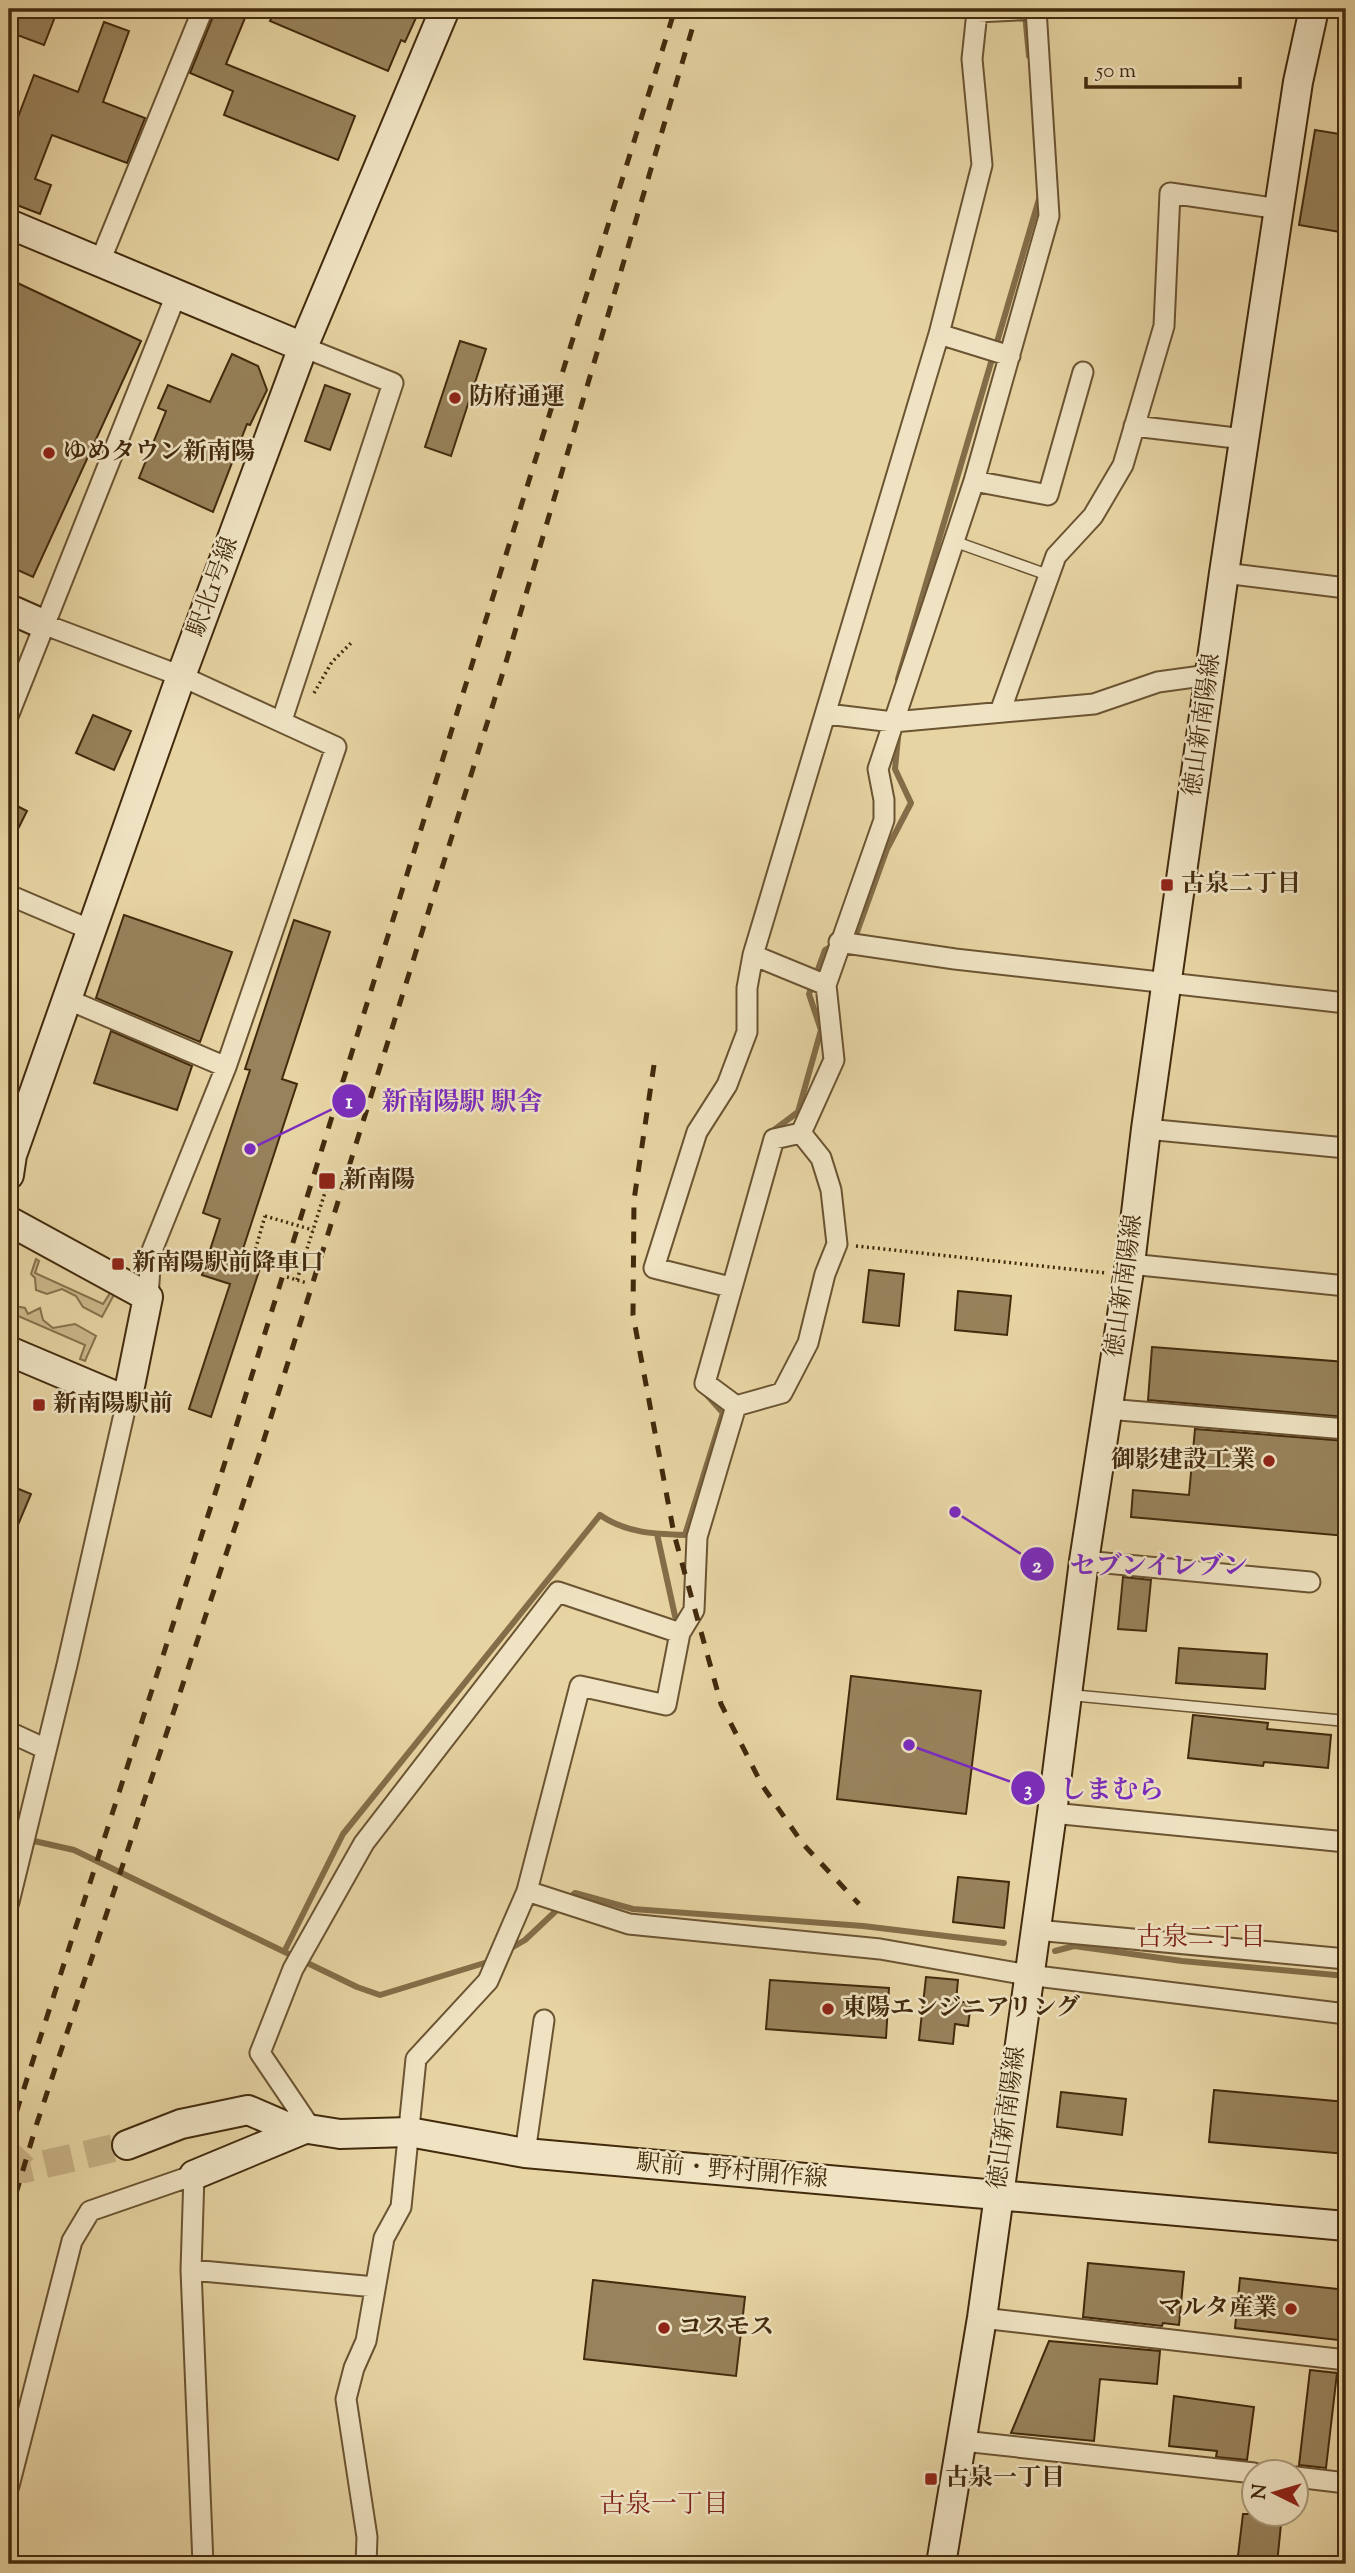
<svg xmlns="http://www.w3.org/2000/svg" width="1355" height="2573" font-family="'Sorts Mill Goudy','Noto Serif JP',serif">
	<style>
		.green { fill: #cbb78a; stroke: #86704c; stroke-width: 2 }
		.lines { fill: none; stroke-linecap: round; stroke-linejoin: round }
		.stream { stroke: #836d48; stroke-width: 6 }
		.building { fill: #98825b; stroke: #422a0d; stroke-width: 2 }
		.secondary-tunnel { stroke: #c6b285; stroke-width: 28; stroke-dasharray: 28 14; stroke-linecap: butt }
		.lane-casing { stroke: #6b5432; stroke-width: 13 }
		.street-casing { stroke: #6b5432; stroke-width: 23 }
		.secondary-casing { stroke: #422a0d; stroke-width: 32 }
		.path { stroke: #422a0d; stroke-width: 3.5; stroke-dasharray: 2 3.5; stroke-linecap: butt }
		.lane { stroke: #efe3c3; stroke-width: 10 }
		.street { stroke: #efe3c3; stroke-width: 19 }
		.secondary { stroke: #efe3c3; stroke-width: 28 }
		.rail { stroke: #422a0d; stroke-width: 5; stroke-dasharray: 12 12; stroke-linecap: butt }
		.path-bridge { stroke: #422a0d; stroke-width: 3.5; stroke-dasharray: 2 3.5; stroke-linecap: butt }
		.poi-dot { fill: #8f2418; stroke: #efe3c3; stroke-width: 2.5 }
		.labels { text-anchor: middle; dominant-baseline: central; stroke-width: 5; stroke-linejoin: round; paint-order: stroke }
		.poi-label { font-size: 24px; font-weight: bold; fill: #422a0d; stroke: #efe3c3; text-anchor: start }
		.street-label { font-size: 24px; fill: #422a0d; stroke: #efe3c3 }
		.neighbourhood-label { font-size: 26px; fill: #7a1f14; stroke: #efe3c3 }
		.leader { fill: none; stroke: #7b2cbf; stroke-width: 2.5 }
		.callout-dot { fill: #7b2cbf; stroke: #efe3c3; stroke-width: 2.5 }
		.mark-label { font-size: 21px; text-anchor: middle; font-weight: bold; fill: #fff }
		.callout-label { font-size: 26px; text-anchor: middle; font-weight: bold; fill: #7b2cbf; stroke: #efe3c3; stroke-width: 5; stroke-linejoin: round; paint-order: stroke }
	</style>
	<rect width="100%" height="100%" fill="#e7d4a3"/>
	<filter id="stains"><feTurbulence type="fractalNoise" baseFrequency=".00286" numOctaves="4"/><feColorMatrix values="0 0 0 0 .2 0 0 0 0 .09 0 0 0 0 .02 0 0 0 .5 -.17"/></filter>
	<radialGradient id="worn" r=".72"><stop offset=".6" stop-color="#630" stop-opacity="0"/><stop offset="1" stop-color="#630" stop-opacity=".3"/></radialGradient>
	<path class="green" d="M36,1259L39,1261L35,1273L103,1304L112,1290L116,1291L102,1317L83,1307L76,1296L62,1289L47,1294L36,1290L35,1278L31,1274Z
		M15,1306L25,1308L28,1314L40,1308L43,1320L53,1328L75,1324L96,1336L85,1361L80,1359L85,1345L16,1315L9,1328Z"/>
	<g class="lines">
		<path class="stream" d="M1025,14L1029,56
			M898,679L1039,199
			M847,937L857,932L887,849L911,803L895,769L899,727
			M770,1133L798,1112L821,1030L809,994L825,950L835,944
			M657,1534L675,1616
			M9,1818L34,1841L74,1850L357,1987L380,1995L491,1961
			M285,1950L343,1834L600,1515C626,1533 654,1534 685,1535L723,1413L706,1394
			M506,1951L525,1940L575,1893L633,1909L863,1926L1004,1943
			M1055,1951L1074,1946L1182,1961L1346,1976"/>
	</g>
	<path class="building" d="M18,9H58L44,45L9,32Z
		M216,9H237L247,13L226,64L355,116L338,160L224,115L233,91L190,73Z
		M275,9H420L405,42L401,40L388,71L270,21Z
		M104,22L129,31L103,102L145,118L127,163L52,135L35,179L51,185L40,214L9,202V141L34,75L78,92Z
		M1315,130L1346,135V233L1299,225Z
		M9,279L141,341L33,577L9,566Z
		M460,341L486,349L451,456L425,447Z
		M232,354L258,366L267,390L250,425L247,424L213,512L139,478L166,411L158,408L168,385L210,402Z
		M325,385L350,394L330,450L305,441Z
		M93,715L131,731L114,770L76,753Z
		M9,802L27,811L9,847Z
		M124,915L232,952L200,1042L96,998Z
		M294,920L330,932L282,1079L297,1084L240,1258L261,1265L211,1417L189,1409L230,1284L202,1275L220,1219L203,1213L250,1070L245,1069Z
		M111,1031L192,1066L177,1110L94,1083Z
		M869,1270L904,1274L899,1326L863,1322Z
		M958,1291L1011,1296L1007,1335L955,1330Z
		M1152,1347L1346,1362V1417L1148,1400Z
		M1195,1429L1346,1441V1536L1131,1517L1133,1490L1189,1495Z
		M9,1485L31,1494L9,1546Z
		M1123,1577L1151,1580L1146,1631L1118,1629Z
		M1179,1648L1267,1654L1265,1689L1176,1683Z
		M851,1676L981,1691L966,1814L837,1799Z
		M1193,1715L1268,1723L1267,1729L1331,1735L1328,1768L1264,1762L1263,1766L1188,1758Z
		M958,1877L1009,1882L1004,1928L953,1922Z
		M926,1977L958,1980L956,2001L971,2003L968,2026L955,2024L953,2044L919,2040Z
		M770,1980L889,1988L886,2038L766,2029Z
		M1214,2090L1346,2102V2154L1209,2142Z
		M1061,2092L1126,2099L1122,2135L1057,2127Z
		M1088,2263L1184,2272L1179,2325L1163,2323L1162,2326L1083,2317Z
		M1240,2278L1346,2290V2341L1235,2328Z
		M593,2280L745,2297L736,2376L584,2359Z
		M1049,2341L1160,2351L1157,2384L1100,2379L1094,2441L1011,2433Z
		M1310,2370L1337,2373L1326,2468L1299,2465Z
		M1174,2396L1254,2407L1247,2460L1216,2457L1217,2451L1169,2446Z
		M1243,2514H1282L1277,2564H1237Z"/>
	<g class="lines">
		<path class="secondary-tunnel" d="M9,2155L24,2169L127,2145"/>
		<defs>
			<path id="lane" d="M953,541L1051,576
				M1070,1695L1346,1721"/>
			<path id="street" d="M99,264L203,9
				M939,334L1010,356
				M1134,426L1244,439
				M974,481L1048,495L1083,372
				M1224,573L1346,588
				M43,624L181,676L336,747L226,1067L151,1253L148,1297
				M1000,712L1056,556L1093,516L1123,465L1164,326L1170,193L1279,209
				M9,714L176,295
				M827,714L893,722L1094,704L1158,682L1209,675
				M282,720L393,383L303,347
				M9,895L91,930
				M839,942L955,959L1346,1003
				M753,955L826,985
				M69,1000L226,1067
				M1146,1129L1346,1148
				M801,1133L834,1060L826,985L884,820V800L878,769L974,481L1049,216L1036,9
				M1130,1264L1346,1286
				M730,1287L654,1268L697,1132L727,1085L747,1032V988L753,955L939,334L982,165L972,59L977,12L1036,9
				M736,1406L705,1383L774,1139L801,1133
				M1107,1409L1346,1429
				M1084,1561L1310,1582
				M9,1732L46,1749
				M1052,1813L1346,1842
				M527,1891L629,1924L880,1949L1028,1975L1346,2014
				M9,1902L67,1665L127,1401
				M1036,1930L1346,1959
				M310,2127L260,2053L293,1969L364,1843L558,1592L680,1633
				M525,2153L544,2020
				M191,2270L375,2287
				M982,2318L1346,2360
				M963,2441L1254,2473
				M1296,2477L1346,2483
				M9,2486L72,2241L90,2211L194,2175L191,2270L203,2564
				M366,2564L367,2537L346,2399L354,2368L366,2341L384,2238L401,2207L416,2059L488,1981L527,1891L580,1686L666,1705L680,1633L694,1610L697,1537L736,1406L782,1393L808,1343L825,1274L837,1244L831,1190L821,1158L801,1133"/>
			<path id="secondary" d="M9,224L303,347
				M9,609L43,624
				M9,1175L12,1155L181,676L303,347L445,9
				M9,1221L148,1297L127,1401L9,1351
				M127,2145L181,2124L248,2110L283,2125L340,2134L409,2132L525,2153L1346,2226
				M194,2175L307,2128
				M941,2564L982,2318L1052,1813L1084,1561L1130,1264L1146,1129L1224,573L1298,82L1314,9"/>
		</defs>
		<use href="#lane" class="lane-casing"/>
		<use href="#street" class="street-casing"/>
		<use href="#secondary" class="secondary-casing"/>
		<path class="path" d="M314,693L332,662L351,643
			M317,1180L337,1186
			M856,1246L1106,1273
			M251,1265L265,1216
			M287,1277L307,1283
			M297,1280L328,1183"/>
		<use href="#lane" class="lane"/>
		<use href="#street" class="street"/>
		<use href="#secondary" class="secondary"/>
		<path class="rail" d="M654,1065L634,1200L633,1315L674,1534L721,1704L762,1785L803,1844L859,1904
			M9,2135L221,1475L675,9
			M9,2217L36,2126L261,1449L504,669L698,9"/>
		<path class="path-bridge" d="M265,1216L313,1230"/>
	</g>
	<g class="poi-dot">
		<circle cx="455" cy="398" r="7"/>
		<circle cx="49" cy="453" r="7"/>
		<rect x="1160" y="878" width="14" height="14" rx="3.5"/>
		<rect x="318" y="1172" width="18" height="18" rx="3.5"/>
		<rect x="111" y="1257" width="14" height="14" rx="3.5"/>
		<rect x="32" y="1398" width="14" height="14" rx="3.5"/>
		<circle cx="1269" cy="1461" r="7"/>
		<circle cx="828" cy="2009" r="7"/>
		<circle cx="1291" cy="2309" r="7"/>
		<circle cx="664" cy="2328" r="7"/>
		<rect x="924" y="2472" width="14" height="14" rx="3.5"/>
	</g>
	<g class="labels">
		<g class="poi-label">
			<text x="469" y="398">防府通運</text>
			<text x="63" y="453">ゆめタウン新南陽</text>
			<text x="1181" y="885">古泉二丁目</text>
			<text x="343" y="1181">新南陽</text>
			<text x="132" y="1264">新南陽駅前降車口</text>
			<text x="53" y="1405">新南陽駅前</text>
			<text x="1255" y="1461" text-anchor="end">御影建設工業</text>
			<text x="842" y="2009">東陽エンジニアリング</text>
			<text x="1277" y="2309" text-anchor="end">マルタ産業</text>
			<text x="678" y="2328">コスモス</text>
			<text x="945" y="2479">古泉一丁目</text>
		</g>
		<g class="street-label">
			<text transform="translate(214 587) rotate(-70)">駅北1号線</text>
			<text transform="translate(1203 725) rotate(-82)">徳山新南陽線</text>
			<text transform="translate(1125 1286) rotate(-82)">徳山新南陽線</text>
			<text transform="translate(1008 2118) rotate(-82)">徳山新南陽線</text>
			<text transform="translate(732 2172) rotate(5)">駅前・野村開作線</text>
		</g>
		<g class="neighbourhood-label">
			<text x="1201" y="1938">古泉二丁目</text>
			<text x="664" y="2505">古泉一丁目</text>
		</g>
	</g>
	<path class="leader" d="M250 1149L349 1101M955 1512L1037 1564M909 1745L1028 1788"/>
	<g class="callout-dot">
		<circle cx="250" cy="1149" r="7"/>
		<circle cx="955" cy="1512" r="7"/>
		<circle cx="909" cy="1745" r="7"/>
		<circle cx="349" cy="1101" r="18"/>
		<circle cx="1037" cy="1564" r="18"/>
		<circle cx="1028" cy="1788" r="18"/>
	</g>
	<g class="mark-label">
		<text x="349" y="1108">1</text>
		<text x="1037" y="1572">2</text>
		<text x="1028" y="1796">3</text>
	</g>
	<g class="callout-label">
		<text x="462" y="1110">新南陽駅 駅舎</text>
		<text x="1159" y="1574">セブンイレブン</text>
		<text x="1112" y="1798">しまむら</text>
	</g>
	<rect width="1355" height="2573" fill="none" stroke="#e7d4a3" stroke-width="35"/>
	<rect x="10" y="10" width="1334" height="2552" fill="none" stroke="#422a0d" stroke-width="3.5"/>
	<rect x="18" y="18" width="1320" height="2538" fill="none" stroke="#422a0d" stroke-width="2"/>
	<g transform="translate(1275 2493) rotate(275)"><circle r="33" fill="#efe3c3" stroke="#aa997a" stroke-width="2"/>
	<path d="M0-5L12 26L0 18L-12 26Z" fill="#8f2418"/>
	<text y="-10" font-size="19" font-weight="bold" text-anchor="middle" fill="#422a0d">N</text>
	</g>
	<path d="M1086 77v10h154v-10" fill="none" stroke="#422a0d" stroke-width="3.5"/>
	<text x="1096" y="77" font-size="21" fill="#422a0d" stroke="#efe3c3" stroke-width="5" paint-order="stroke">50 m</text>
	<rect width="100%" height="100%" filter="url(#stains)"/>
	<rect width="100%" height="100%" fill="url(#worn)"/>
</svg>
